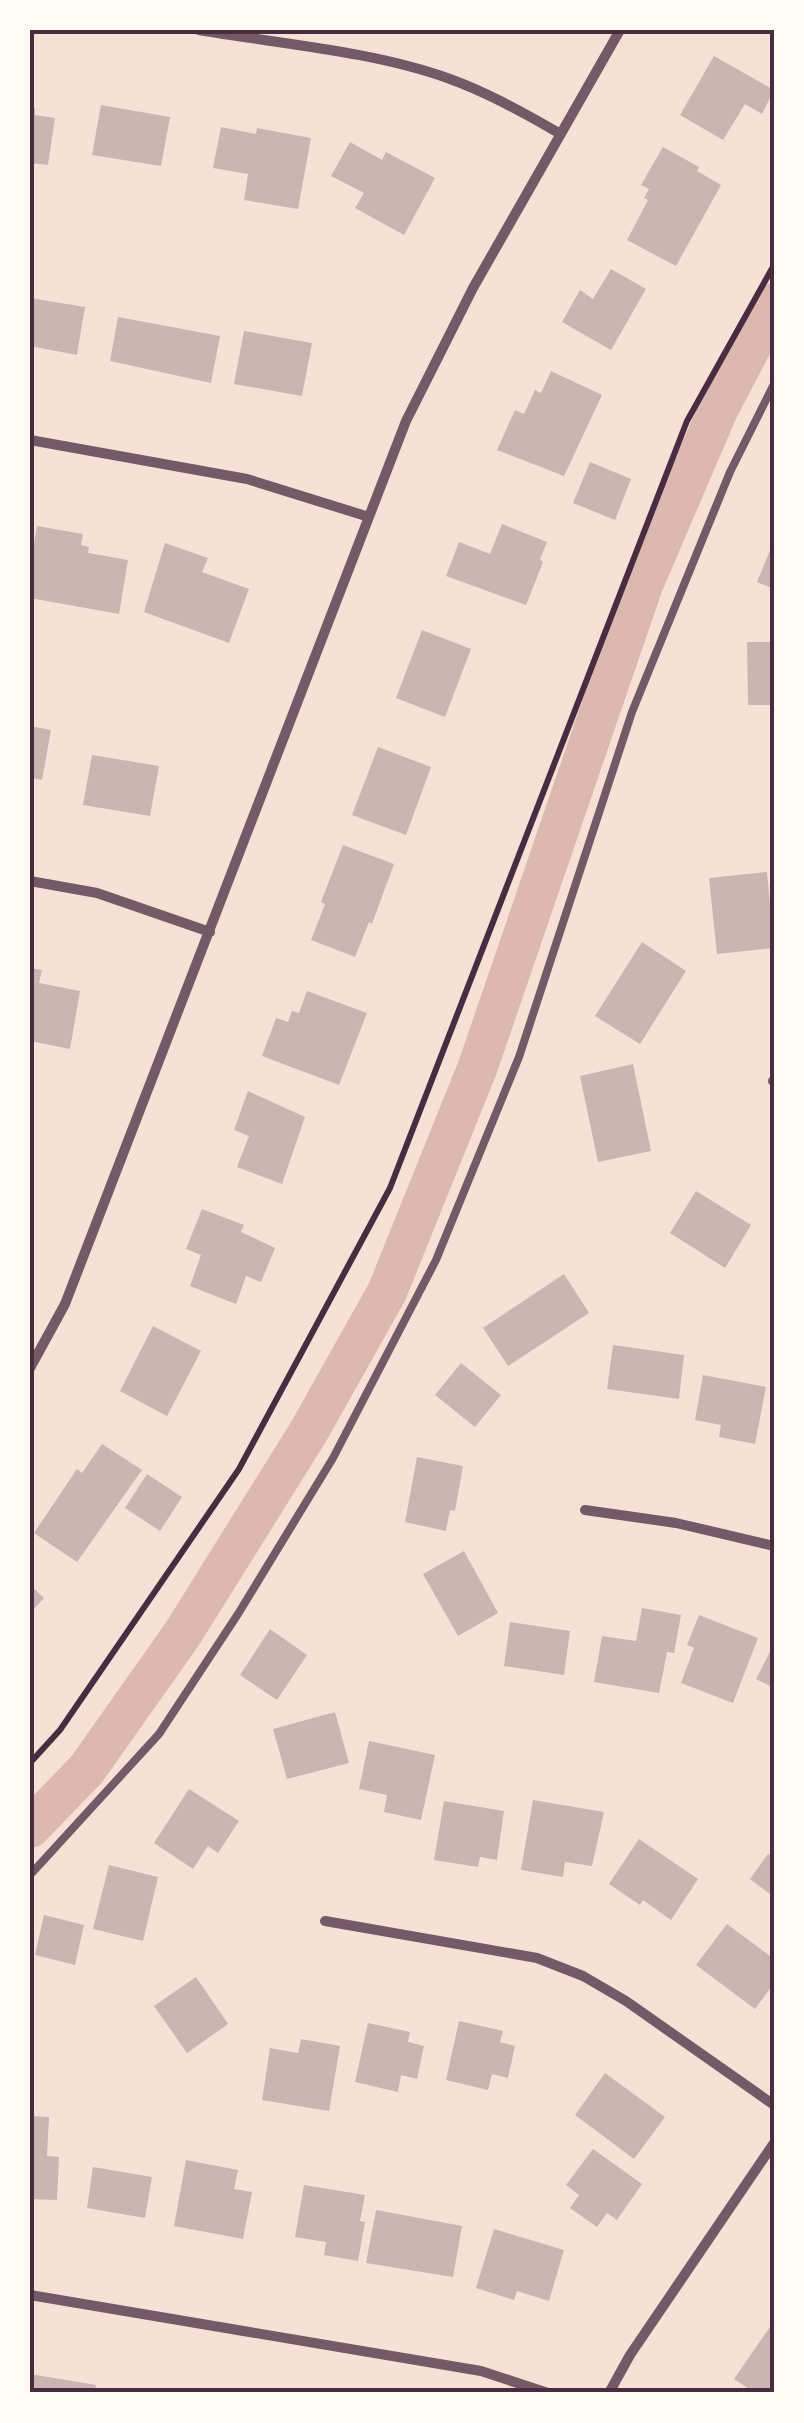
<svg xmlns="http://www.w3.org/2000/svg" width="804" height="2423" font-family="Bitter,serif">
	<style>
		.lines { fill: none; stroke-linecap: round; stroke-linejoin: round }
		.canal { stroke: #dcb8b0; stroke-width: 40 }
		.building { fill: #ccb4b1 }
		.path { stroke: #4a2c40; stroke-width: 6 }
		.service { stroke: #755966; stroke-width: 8 }
		.minor { stroke: #755966; stroke-width: 10 }
		.neatline { fill: none; stroke: #4a2c40; stroke-width: 4 }
	</style>
	<rect width="100%" height="100%" fill="#f7e1d7"/>
	<g class="lines">
		<path class="canal" d="M30,1828L87,1769L183,1633L309,1431L387,1292L477,1069L643,585L718,410L774,303"/>
	</g>
	<path class="building" d="M714,56L774,90L762,114L745,104L723,140L680,115Z
		M101,105L170,117L161,166L92,155Z
		M30,108H35V115L55,118L48,165L30,163Z
		M221,127L256,134L257,128L311,138L298,209L244,200L248,174L213,168Z
		M350,142L382,160L386,152L435,178L404,235L355,208L364,193L331,176Z
		M663,147L699,167L697,171L721,185L676,266L627,240L648,200L644,198L649,189L641,185Z
		M611,269L646,289L611,350L562,322L580,290L593,299Z
		M30,298L85,307L77,355L30,346Z
		M118,317L220,336L211,383L110,361Z
		M244,331L312,343L302,396L234,384Z
		M551,371L602,395L564,476L497,450L515,410L524,414L535,390L541,393Z
		M590,462L631,479L615,520L573,503Z
		M502,524L547,542L540,559L543,562L526,605L446,576L459,542L490,554Z
		M37,526L83,534L81,545L89,547L88,553L128,560L119,614L30,598L34,569L30,567Z
		M774,541V589L757,582Z
		M165,543L208,558L202,572L249,589L229,643L144,612Z
		M422,630L471,649L445,717L396,698Z
		M747,642H774V705H748Z
		M30,726L51,730L42,780L30,778Z
		M378,747L431,767L406,835L352,815Z
		M92,755L159,766L150,816L83,805Z
		M343,845L394,864L372,924L369,922L355,957L311,940L325,904L321,902Z
		M767,872L774,948L717,954L709,878Z
		M642,942L686,971L640,1044L595,1016Z
		M30,968L42,970L39,983L80,991L70,1049L30,1041Z
		M307,991L367,1013L339,1085L262,1056L276,1018L288,1022L292,1011L299,1013Z
		M633,1064L651,1151L598,1162L580,1076Z
		M248,1091L305,1117L282,1184L237,1167L249,1136L234,1130Z
		M696,1191L751,1225L725,1268L670,1233Z
		M202,1209L244,1225L241,1232L275,1248L261,1282L246,1276L236,1304L190,1286L201,1255L186,1249Z
		M564,1274L589,1313L508,1366L483,1328Z
		M153,1326L201,1351L167,1416L120,1391Z
		M613,1345L684,1355L679,1399L607,1389Z
		M461,1363L501,1395L475,1427L435,1395Z
		M703,1375L766,1387L755,1444L719,1437L721,1425L695,1420Z
		M102,1444L142,1470L77,1562L34,1533L77,1469L82,1473Z
		M417,1457L463,1466L455,1511L450,1510L446,1531L405,1522Z
		M147,1474L182,1497L160,1531L125,1508Z
		M464,1551L498,1613L458,1636L423,1574Z
		M30,1585L44,1598L30,1613Z
		M642,1608L681,1615L674,1653L667,1652L659,1693L594,1682L602,1636L636,1641Z
		M699,1615L758,1638L733,1703L681,1683L694,1648L687,1645Z
		M510,1622L570,1631L564,1675L504,1666Z
		M270,1629L307,1655L277,1700L240,1675Z
		M774,1644V1688L756,1679Z
		M335,1712L349,1763L287,1779L273,1729Z
		M369,1741L435,1755L421,1820L384,1812L387,1795L359,1789Z
		M189,1789L239,1821L218,1853L208,1846L193,1869L154,1843Z
		M533,1800L604,1812L592,1866L565,1862L563,1877L521,1870Z
		M444,1801L504,1811L497,1860L480,1857L478,1867L434,1860Z
		M639,1839L698,1879L671,1920L643,1900L640,1905L609,1884Z
		M768,1854L774,1858V1897L750,1879Z
		M109,1865L158,1877L143,1941L93,1929Z
		M44,1915L84,1925L75,1965L35,1955Z
		M727,1924L774,1959V1983L755,2009L696,1965Z
		M196,1977L228,2024L187,2053L154,2006Z
		M459,2021L503,2031L500,2042L515,2046L508,2078L492,2074L488,2090L446,2080Z
		M368,2023L410,2032L408,2042L424,2046L417,2079L401,2075L398,2092L355,2082Z
		M301,2039L340,2046L329,2111L262,2100L270,2048L298,2053Z
		M605,2073L665,2117L634,2159L575,2115Z
		M30,2116L49,2117L47,2156L59,2157L57,2200L30,2199Z
		M593,2149L642,2184L617,2220L607,2213L597,2227L570,2208L579,2195L566,2185Z
		M186,2160L238,2170L234,2189L252,2192L243,2239L174,2226Z
		M93,2167L152,2177L145,2218L87,2208Z
		M304,2185L365,2195L360,2221L365,2222L358,2261L324,2255L326,2242L295,2237Z
		M376,2210L462,2226L453,2277L366,2263Z
		M494,2229L564,2250L549,2301L517,2291L514,2300L476,2288Z
		M772,2324L774,2393H755L734,2379Z
		M30,2374L96,2385L94,2393H30Z"/>
	<g class="lines">
		<path class="path" d="M30,1763L60,1730L239,1469L390,1188L687,421L774,265"/>
		<path class="service" d="M30,1875L159,1734L238,1614L333,1458L436,1260L519,1057L632,712L730,472L774,384"/>
		<path class="minor" d="M199,30C280,44 373,51 450,79C489,93 525,114 561,134
			M30,440L247,479L369,517
			M30,881L97,893L210,932
			M773,1081L774,1080
			M30,1368L65,1304L406,421L473,288L620,30
			M585,1510L676,1523L774,1546
			M325,1921L537,1958L583,1976L626,2001L774,2105
			M30,2295L481,2371L548,2393
			M609,2393L630,2355L774,2143"/>
	</g>
	<rect width="804" height="2423" fill="none" stroke="#fffaf5" stroke-width="65"/>
	<rect x="32" y="32" width="740" height="2358" class="neatline"/>
</svg>
